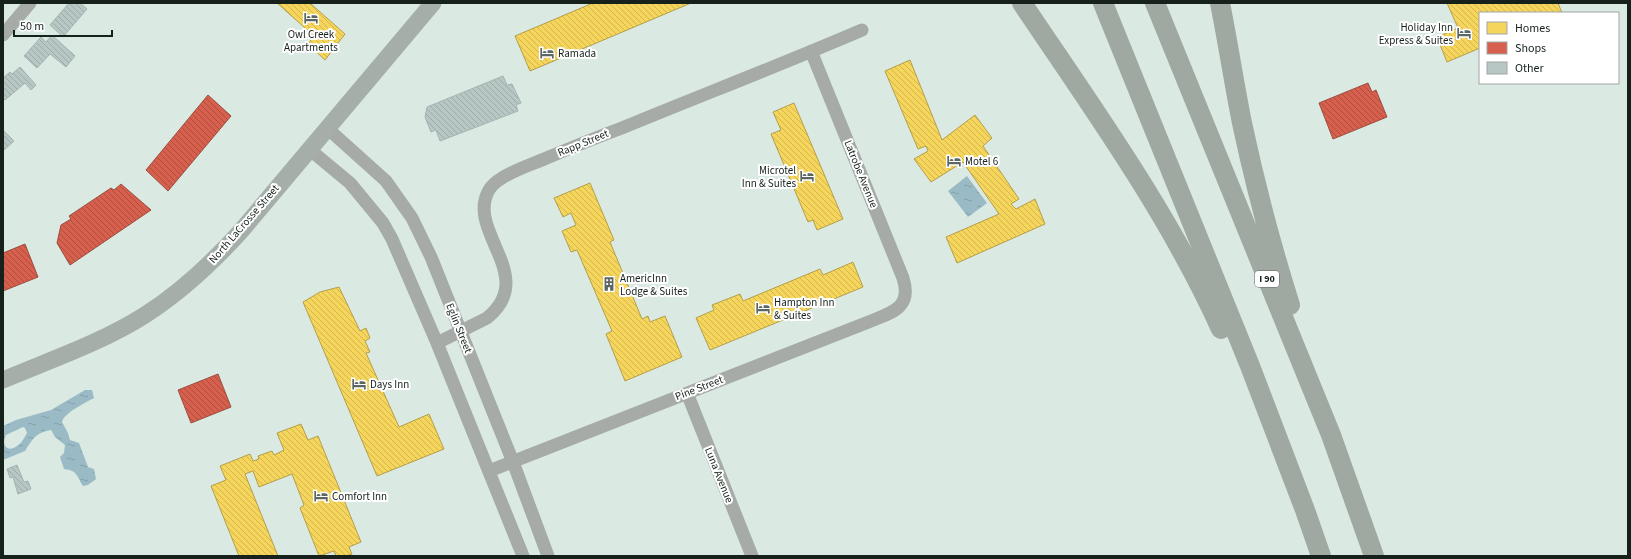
<svg xmlns="http://www.w3.org/2000/svg" width="1631" height="559" font-family="'Source Sans 3',sans-serif">
	<style>
		.water { fill: url(#water-ripples); fill-rule: evenodd }
		.homes { fill: url(#homes-back-hatch); stroke: #b39f49 }
		.shops { fill: url(#shops-back-hatch); stroke: #9c4d3e }
		.building { fill: url(#building-back-hatch); stroke: #a6b4b1 }
		.lines { fill: none; stroke-linecap: round; stroke-linejoin: round }
		.minor { stroke: #a6aba7; stroke-width: 13 }
		.major { stroke: #a5aea8; stroke-width: 17 }
		.highway { stroke: #9fa9a2; stroke-width: 20 }
		.labels { text-anchor: middle; dominant-baseline: central; stroke-width: 4; stroke-linejoin: round; paint-order: stroke }
		.shield { fill: #fff; stroke: #5c6460; stroke-width: 1 }
		.shield-label { font-size: 10px; font-weight: bold; fill: #16211c }
		.poi-label { font-size: 11px; fill: #16211c; stroke: #fff; text-anchor: start }
		.street-label { font-size: 11px; fill: #16211c; stroke: #fff }
	</style>
	<defs>
		<pattern id="water-ripples" width="26" height="14" patternUnits="userSpaceOnUse"><rect width="26" height="14" fill="#9abbc5"/><path d="M2 4q2-2 4 0t4 0M15 11q2-2 4 0t4 0" fill="none" stroke="#84a0a9"/></pattern>
		<pattern id="homes-back-hatch" width="6" height="6" patternUnits="userSpaceOnUse"><rect width="6" height="6" fill="#f6d55c"/><path d="M-1 5l2 2M0 0l6 6M5-1l2 2" fill="none" stroke="#d2b74f"/></pattern>
		<pattern id="shops-back-hatch" width="6" height="6" patternUnits="userSpaceOnUse"><rect width="6" height="6" fill="#d6604d"/><path d="M-1 5l2 2M0 0l6 6M5-1l2 2" fill="none" stroke="#ad4f3f"/></pattern>
		<pattern id="building-back-hatch" width="6" height="6" patternUnits="userSpaceOnUse"><rect width="6" height="6" fill="#b7c7c4"/><path d="M-1 5l2 2M0 0l6 6M5-1l2 2" fill="none" stroke="#9daba8"/></pattern>
	</defs>
	<rect width="100%" height="100%" fill="#daeae3"/>
	<path class="water" d="M967,176L987,203L968,217L948,191Z
		M85,390H92L94,398C85,403 64,413 62,422L68,433L70,440L79,443L88,467L94,469L96,479L88,485L83,486C76,475 78,471 64,469L60,457L64,453L65,445L55,437L51,430C37,432 32,439 25,451L3,460V426L16,420L51,410ZM23,427L25,428L27,433C24,438 22,443 17,446C7,453 1,445 6,435Z"/>
	<path class="homes" d="M277,3H310L345,34L325,60L308,44L314,36Z
		M593,3H691L530,71L515,36Z
		M1447,3H1558L1562,13H1480V48L1447,62L1437,37L1458,28Z
		M910,60L942,140L975,115L992,138L983,146L1019,199L1011,204L1016,209L1035,199L1045,224L957,263L946,237L999,214L963,162L931,182L914,159L928,151L926,146L918,149L885,71Z
		M794,103L843,219L817,230L813,220L808,222L771,134L781,130L773,112Z
		M590,183L614,240L610,242L642,319L648,316L650,322L665,316L682,357L625,381L606,334L612,331L577,250L571,252L562,231L576,225L571,213L563,217L554,198Z
		M853,262L863,287L710,350L696,318L714,310L712,305L740,294L743,301L820,269L823,275Z
		M339,287L360,331L366,328L370,338L365,341L370,352L366,353L399,427L429,414L444,449L377,476L303,302L320,292Z
		M301,424L308,440L318,436L361,542L349,547L352,554L346,556H336L334,551L319,556L300,508L304,505L292,474L259,487L253,471L245,474L278,556H239L211,486L226,480L220,466L250,454L253,461L259,459L258,456L272,451L274,455L284,450L277,433Z"/>
	<path class="shops" d="M1368,83L1372,92L1376,90L1387,117L1333,139L1319,103Z
		M208,95L231,116L168,191L146,170Z
		M121,184L151,210L70,265L57,243L61,225L71,219L69,216L111,188L114,190Z
		M25,244L38,277L3,291V253Z
		M218,374L231,407L191,423L178,390Z"/>
	<path class="building" d="M69,3H80L87,9L63,37L50,25Z
		M52,35L75,56L66,67L50,54L37,68L24,56L41,37L46,42Z
		M20,67L36,85L31,90L25,83L5,100L3,98V78L10,72L12,74Z
		M503,76L507,85L512,84L521,103L516,105L518,111L440,141L436,130L431,132L425,117L427,107Z
		M3,130L14,141L3,151Z
		M17,465L24,482L28,481L31,489L18,494L13,477L10,478L7,469Z"/>
	<g class="lines">
		<path class="minor" d="M3,35L30,3
			M327,128L386,181L412,218L431,257L513,462L548,556
			M309,149L350,183L383,223L392,239L437,343L523,556
			M437,343L487,318C539,276 465,231 489,190C492,185 497,181 502,178C516,169 533,164 549,157C573,147 597,137 622,128C702,95 783,64 862,30
			M687,393L752,556
			M489,471L866,323C890,313 913,309 903,278L811,51"/>
		<path class="major" d="M3,380C50,360 101,343 145,315C181,292 212,263 241,231L433,3"/>
		<path class="highway" d="M1022,3C1093,109 1168,212 1221,329
			M1103,3L1250,366L1305,510L1321,556
			M1155,3L1331,435L1374,556
			M1220,3C1228,43 1234,83 1242,123C1255,184 1271,245 1290,305"/>
	</g>
	<defs>
		<symbol id="hotel-bare" viewBox="-9 -9 18 18"><path d="M-6-4.5h1.5V1H6V5H4.5V3h-9V5H-6ZM-4 0a1.8 1.8 0 1 1 3.6 0ZM.5 0V-2.5h3Q6-2.5 6 0Z" fill="#5b6762" stroke="#fff" stroke-width="2.5" paint-order="stroke"/></symbol>
		<symbol id="building-bare" viewBox="-9 -9 18 18"><path d="M-4-6H4V6H1V3H-1V6H-4ZM-2.5-4.3h1.7v1.8h-1.7ZM.8-4.3h1.7v1.8H.8ZM-2.5-1h1.7V.8h-1.7ZM.8-1h1.7V.8H.8Z" fill="#5b6762" stroke="#fff" stroke-width="2.5" paint-order="stroke"/></symbol>
	</defs>
	<g fill-rule="evenodd">
		<use href="#hotel-bare" x="301" y="8" width="20" height="20"/>
		<use href="#hotel-bare" x="1454" y="23" width="20" height="20"/>
		<use href="#hotel-bare" x="537" y="43" width="20" height="20"/>
		<use href="#hotel-bare" x="944" y="151" width="20" height="20"/>
		<use href="#hotel-bare" x="797" y="166" width="20" height="20"/>
		<use href="#building-bare" x="599" y="274" width="20" height="20"/>
		<use href="#hotel-bare" x="753" y="298" width="20" height="20"/>
		<use href="#hotel-bare" x="349" y="374" width="20" height="20"/>
		<use href="#hotel-bare" x="311" y="486" width="20" height="20"/>
	</g>
	<g class="labels">
		<rect class="shield" x="1255" y="271" width="24" height="16" rx="3"/>
		<g class="shield-label">
			<text x="1267" y="279">I 90</text>
		</g>
		<g class="poi-label">
			<text x="1453" y="27" text-anchor="end">Holiday Inn<tspan x="1453" dy="13">Express &amp; Suites</tspan></text>
			<text x="311" y="34" text-anchor="middle">Owl Creek<tspan x="311" dy="13">Apartments</tspan></text>
			<text x="558" y="53">Ramada</text>
			<text x="965" y="161">Motel 6</text>
			<text x="796" y="170" text-anchor="end">Microtel<tspan x="796" dy="13">Inn &amp; Suites</tspan></text>
			<text x="620" y="278">AmericInn<tspan x="620" dy="13">Lodge &amp; Suites</tspan></text>
			<text x="774" y="302">Hampton Inn<tspan x="774" dy="13">&amp; Suites</tspan></text>
			<text x="370" y="384">Days Inn</text>
			<text x="332" y="496">Comfort Inn</text>
		</g>
		<g class="street-label">
			<text transform="translate(583 143) rotate(-22)">Rapp Street</text>
			<text transform="translate(861 174) rotate(68)">Latrobe Avenue</text>
			<text transform="translate(244 224) rotate(-49)">North LaCrosse Street</text>
			<text transform="translate(459 328) rotate(68)">Eglin Street</text>
			<text transform="translate(699 388) rotate(-21)">Pine Street</text>
			<text transform="translate(719 475) rotate(68)">Luna Avenue</text>
		</g>
	</g>
	<rect width="1631" height="559" fill="none" stroke="#16211c" stroke-width="8"/>
	<rect x="1479" y="12" width="140" height="72" fill="#ffffff" stroke="#a2a6a4"/>
	<rect x="1487" y="22" width="20" height="12" fill="#f6d55c" stroke="#a2a6a4"/>
	<text x="1515" y="32" font-size="12" fill="#16211c">Homes</text>
	<rect x="1487" y="42" width="20" height="12" fill="#d6604d" stroke="#a2a6a4"/>
	<text x="1515" y="52" font-size="12" fill="#16211c">Shops</text>
	<rect x="1487" y="62" width="20" height="12" fill="#b7c7c4" stroke="#a2a6a4"/>
	<text x="1515" y="72" font-size="12" fill="#16211c">Other</text>
	<path d="M14 30v6h98v-6" fill="none" stroke="#16211c" stroke-width="2"/>
	<text x="20" y="30" font-size="12" fill="#16211c" stroke="#ffffff" stroke-width="3" paint-order="stroke">50 m</text>
</svg>
